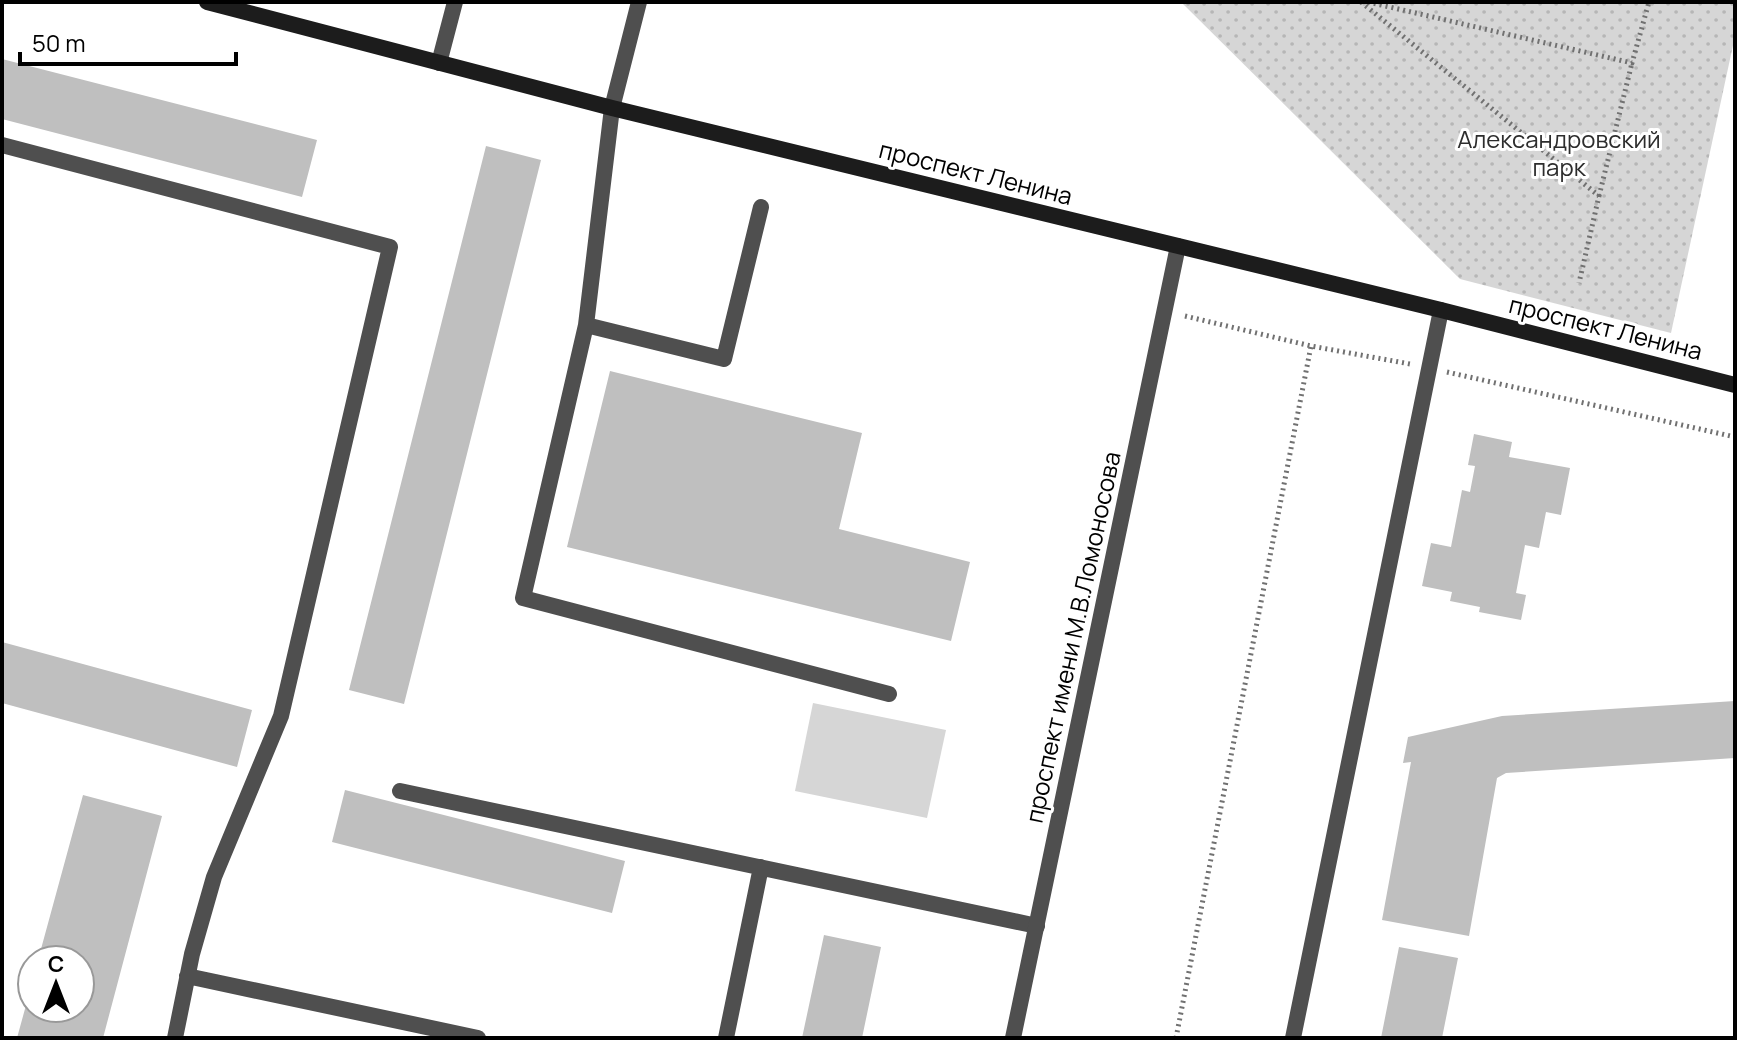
<svg xmlns="http://www.w3.org/2000/svg" width="1737" height="1040" font-family="Manrope,sans-serif">
	<style>
		.grass { fill: #d6d6d6 }
		.park { fill: url(#park-dots) }
		.building { fill: #bfbfbf }
		.lines { fill: none; stroke-linecap: round; stroke-linejoin: round }
		.path { stroke: #717171; stroke-width: 5; stroke-dasharray: 2 4; stroke-linecap: butt }
		.lane { stroke: #4f4f4f; stroke-width: 16 }
		.street { stroke: #4f4f4f; stroke-width: 16 }
		.secondary { stroke: #1c1c1c; stroke-width: 16 }
		.labels { text-anchor: middle; dominant-baseline: central; stroke-width: 6; stroke-linejoin: round; paint-order: stroke }
		.park-label { font-size: 24px; fill: #2d2d2d; stroke: #fff }
		.street-label { font-size: 24px; fill: #000; stroke: #fff }
	</style>
	<defs>
		<pattern id="park-dots" width="8" height="8" patternUnits="userSpaceOnUse" patternTransform="scale(2)"><rect width="8" height="8" fill="#d6d6d6"/><path d="M2 2h.1M6 6h.1" fill="none" stroke="#b6b6b6" stroke-width="1.8" stroke-linecap="round"/></pattern>
	</defs>
	<rect width="100%" height="100%" fill="#fff"/>
	<path class="grass" d="M813,703L946,730L927,818L795,791Z"/>
	<path class="park" d="M1181,2H1735V36L1671,333L1460,279Z"/>
	<path class="building" d="M2,59L317,140L302,197L2,119Z
		M486,146L541,160L404,704L349,690Z
		M610,371L862,433L839,529L970,562L951,641L567,547Z
		M1474,434L1512,442L1509,457L1570,468L1561,515L1546,512L1539,548L1525,545L1516,593L1526,595L1521,620L1479,612L1480,607L1450,601L1452,592L1422,586L1431,543L1451,547L1462,490L1470,492L1475,466L1468,465Z
		M2,642L252,710L237,767L2,703Z
		M1735,701V758L1506,773L1497,778L1469,936L1382,920L1411,762L1403,763L1408,737L1502,716Z
		M345,790L625,861L612,913L332,842Z
		M83,795L162,816L103,1038H17L31,987L32,1008H80V960H38Z
		M824,935L881,947L862,1038H802Z
		M1399,947L1458,958L1442,1038H1381Z"/>
	<g class="lines">
		<path class="path" d="M1361,2L1599,196L1579,283
			M1368,2L1632,63L1649,2
			M1599,196L1632,63
			M1185,316L1311,346L1410,364
			M1447,372L1735,437
			M1176,1038L1311,346"/>
		<path class="lane" d="M439,63L455,2
			M612,108L586,325L523,598L889,694
			M2,145L390,247L281,716L214,877L192,954L175,1038
			M586,325L724,359L761,207
			M400,791L1037,926
			M187,976L478,1038
			M726,1038L761,867"/>
		<path class="street" d="M612,108L639,2
			M1013,1038L1178,246
			M1293,1038L1441,310"/>
		<path class="secondary" d="M207,2L612,108L1441,310L1735,385"/>
	</g>
	<g class="labels">
		<g class="park-label">
			<text x="1559" y="138">Александровский<tspan x="1559" dy="28">парк</tspan></text>
		</g>
		<g class="street-label">
			<text transform="translate(976 172) rotate(14)">проспект Ленина</text>
			<text transform="translate(1606 327) rotate(14)">проспект Ленина</text>
			<text transform="translate(1072 637) rotate(-78)">проспект имени М.В.Ломоносова</text>
		</g>
	</g>
	<rect width="1737" height="1040" fill="none" stroke="#000000" stroke-width="8"/>
	<g transform="translate(56 984)"><circle r="38" fill="#ffffff" stroke="#999999" stroke-width="2"/>
	<path d="M0-6L14 30L0 20L-14 30Z" fill="#000000"/>
	<text y="-12" font-size="22" font-weight="bold" text-anchor="middle" fill="#000000">С</text>
	</g>
	<path d="M20 52v12h216v-12" fill="none" stroke="#000000" stroke-width="4"/>
	<text x="32" y="52" font-size="24" fill="#000000" stroke="#ffffff" stroke-width="6" paint-order="stroke">50 m</text>
</svg>
